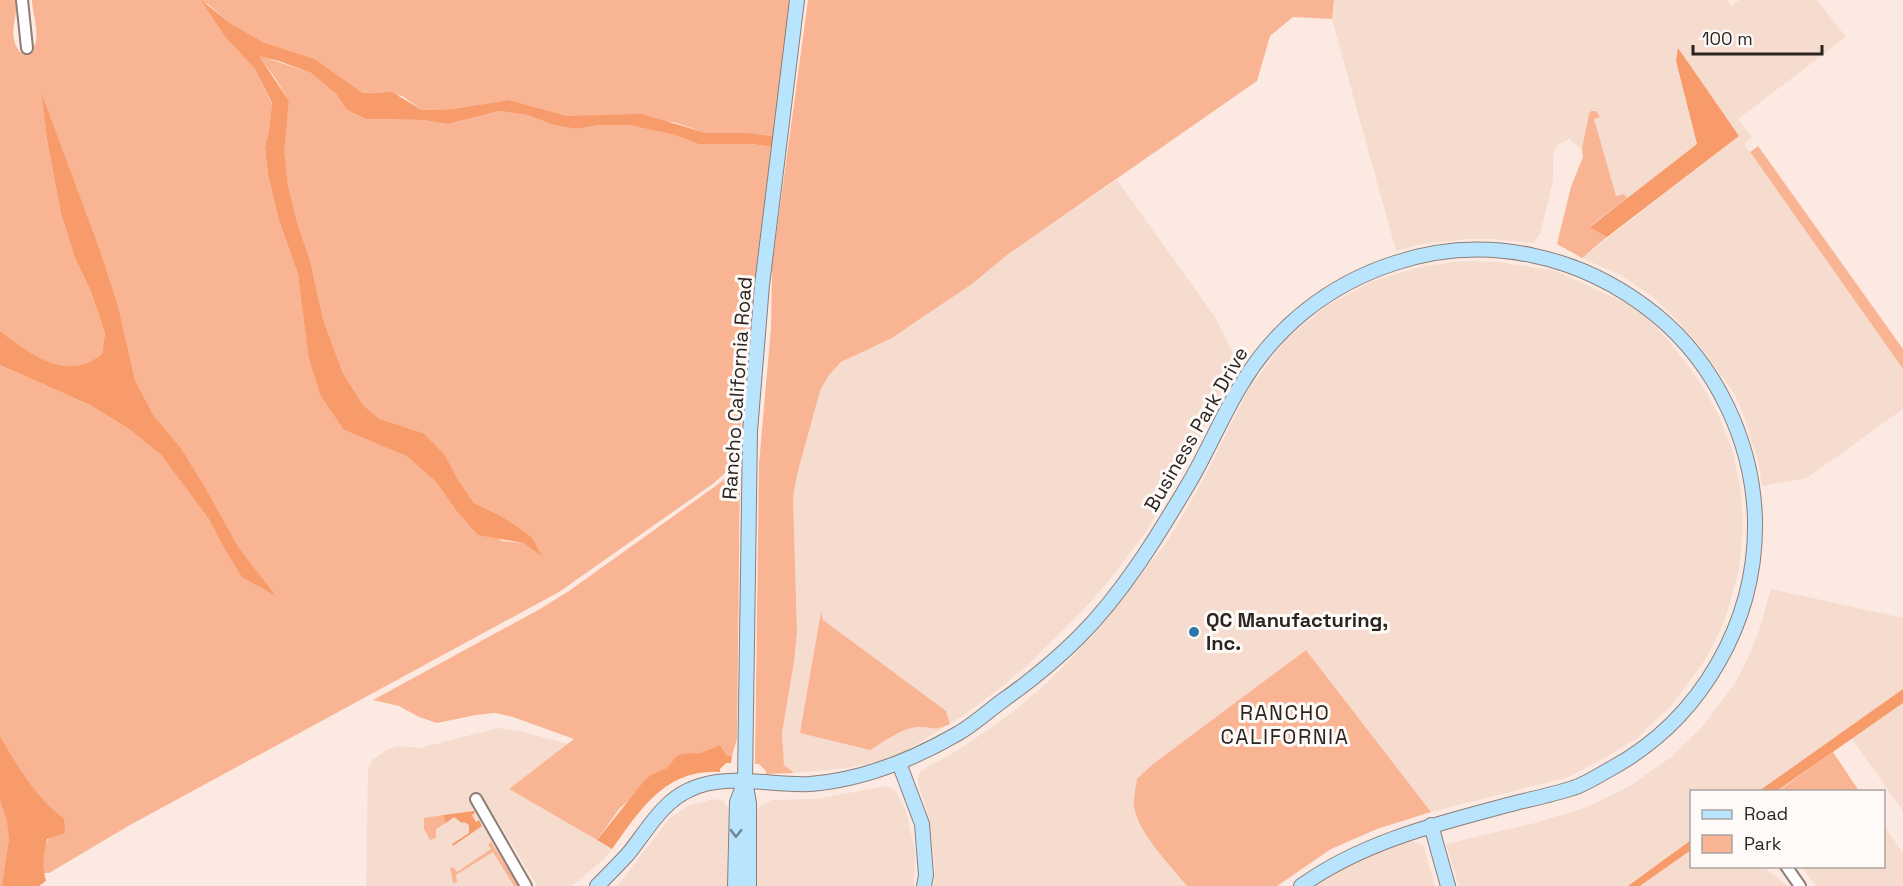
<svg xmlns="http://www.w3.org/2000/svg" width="1903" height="886" font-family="'Space Grotesk',sans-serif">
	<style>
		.built { fill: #f6dccf }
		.green { fill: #f9b593 }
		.forest { fill: #f89b6a }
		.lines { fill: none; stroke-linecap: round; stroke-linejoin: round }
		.street-casing { stroke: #8e7d75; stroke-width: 14 }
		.secondary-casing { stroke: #8e7d75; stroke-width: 16 }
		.street { stroke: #fff; stroke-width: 10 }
		.secondary { stroke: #b8e4fe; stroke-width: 14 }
		.oneway { stroke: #728490 }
		.poi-dot { fill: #2e76aa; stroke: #fefaf8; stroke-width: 2 }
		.labels { text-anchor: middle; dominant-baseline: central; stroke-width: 6; stroke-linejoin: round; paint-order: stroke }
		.street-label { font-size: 20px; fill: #2b2421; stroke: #fefaf8 }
		.poi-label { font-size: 20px; font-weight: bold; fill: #2b2421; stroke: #fefaf8; text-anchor: start }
		.neighbourhood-label { font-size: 21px; letter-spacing: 1.5px; fill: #2b2421; stroke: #fefaf8 }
	</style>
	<rect width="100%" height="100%" fill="#fce9e1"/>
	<path class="built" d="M1334,0H1728L1731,6L1739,0H1817L1846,37L1738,119L1752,138L1744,144L1903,369V409L1807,478L1762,486L1759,465L1743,413L1734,393L1703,350L1676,319L1653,297L1622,276L1582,258L1739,136L1676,61L1697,144L1563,248L1557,244L1571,187L1583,157L1582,149L1569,139L1558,145L1553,155V181L1540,234L1533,243L1491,239H1469L1421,244L1396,251L1332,19Z
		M1117,180L1215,317L1239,366L1208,420L1192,454L1145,533L1107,583L1084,609L1031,662L999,689L964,715L904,752L877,762L848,768L794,773L784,765L782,733L794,662L797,632L793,497L798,471L820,391L829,375L841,362L911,326L972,284L1007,255Z
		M1460,261L1499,262L1556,271L1628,304L1650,321L1670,342L1700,382L1718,414L1732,450L1741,491L1743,528L1739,570L1725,619L1714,643L1703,663L1670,707L1636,739L1601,760L1566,778L1431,812L1306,650L1153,764L1145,831L1187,886H934L935,866L929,818L918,783V777L921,771L966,745L1013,712L1048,682L1096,632L1168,540L1202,482L1247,392L1285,340L1328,305L1373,281L1420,267Z
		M1771,589L1903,618V689L1759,791L1692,792L1691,840L1628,886H1459L1446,844L1535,823L1587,807L1630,786L1671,757L1703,726L1736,682L1749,656L1760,628Z
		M1903,703V811L1852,739Z
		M498,728L523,732L569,744L509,789L612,849L605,858L572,886H537L488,805L474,811L519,886H366L368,768L372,760L390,748L400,746L420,748Z
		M886,786L895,790L906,810L915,851L914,886H755L757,815L758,808L761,805L772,800L816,799Z
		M714,799L724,801L730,812L728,886H617L670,818L690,805Z
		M1884,826L1903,853V886H1816L1802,867L1884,866Z
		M1412,841L1421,844L1424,847L1435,886H1316L1344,868L1387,849Z
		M1691,850L1692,866L1764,867L1788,886H1640Z"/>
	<path class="green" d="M0,0H17C17,19 7,36 20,52L29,53C44,42 32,15 32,0H790L773,136L749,133H706L673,122L568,116L509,100L452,109L422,110L402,96L383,92L363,93L315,59L263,42L230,23L205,2L226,38L255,69L272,104L269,130L265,147L268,175L279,221L298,274L304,312L344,430L407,455L436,482L455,509L502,541L523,543L541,555L518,527L501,516L474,503L423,433L380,419L363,405L343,373L323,319L310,260L297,222L288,185L283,151L289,101L275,78L258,55L311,73L336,94L347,110L366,119L422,120L448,124L500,111L527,115L554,125L576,129L599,125H628L675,135L698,144H752L772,147L748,342L738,461L714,483L559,592L130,825L49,873H44C43,844 45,841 64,820C36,797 17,768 0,736V365L90,405L129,429L161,455L208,518L224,548L274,594L239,548L205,487L181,448L154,416L135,380L118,305L100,250L43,99L47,140L61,214L75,258L91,292L105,333L102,354C64,383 32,355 0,331Z
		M808,0H1334L1332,19L1293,17L1270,36L1257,81L1007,255L972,284L892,338L841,362L829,375L820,391L798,471L793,497L797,632L794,662L782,733L784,765L794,773L766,774V771L759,764H755L759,464L771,328L772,266Z
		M1591,111H1596L1600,117L1594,119L1616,196L1624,194L1627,198L1590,226L1607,237L1582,258L1557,244L1571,187L1583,157L1582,149L1589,114Z
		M1758,146L1903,349V369L1750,152Z
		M740,466L737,739L732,756H727L720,745L663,770L619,809L597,840L509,789L574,739L513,717L495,713L476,715L437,723L419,717L399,706L373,700L540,609L569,591L717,485Z
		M821,612L823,620L946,711L950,724C932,732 934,726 918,727C901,728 884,742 870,750L800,733Z
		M1306,650L1431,812L1377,829L1331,849L1277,886H1187C1170,865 1139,834 1134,807C1133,799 1136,788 1137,779L1153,764Z
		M1833,752L1859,791L1777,792Z
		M0,800C15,825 8,860 2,886H0Z
		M443,815L446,823L436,829V838L430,840L424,829V818Z
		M491,842L519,886H514L493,852L456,875L457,882L453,883L450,868L453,867L457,872L491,849L488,844Z"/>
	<path class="forest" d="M201,0L230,23L263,42L315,59L363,93L392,92L422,110L452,109L509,100L568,116L642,114L706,133H749L773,136L772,147L752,144H698L675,135L628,125H599L576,129L554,125L527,115L500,111L448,124L422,120L366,119L347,110L336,94L311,73L279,61L259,56L289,101L284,151L288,185L297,222L310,260L323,319L343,373L363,405L380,419L423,433L444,454L458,480L474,503L501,516L518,527L532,538L542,556L523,543L478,535L455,509L436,482L407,456L344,430L321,396L309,359L298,274L279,221L268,175L265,147L269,130L272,103L255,69L226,38Z
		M1678,48L1739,136L1607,237L1590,227L1697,144L1676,61Z
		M42,95L100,250L118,305L135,380L154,416L181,448L205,487L239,548L276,596L242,577L224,548L208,518L161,455L129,429L90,405L0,365V331C31,354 65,383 102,354L105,333L91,292L75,258L61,214L47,140Z
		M1903,689V703L1777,791H1759Z
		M0,736C18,768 36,797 64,819L65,833L47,839C44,853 42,866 46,881L39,886H2L9,840L7,821L0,800Z
		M720,745L727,756H732L731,763H726L720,769V772C665,769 641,809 612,849L597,840L644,781L651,775L667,768L677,756L683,754L701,753Z
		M474,811L475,813L472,815L476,822L479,820L482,826L453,846L452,844L469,833V825L464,822L462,823L454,817L446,823L443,815Z
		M1691,840V850L1640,886H1628Z"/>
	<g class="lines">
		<defs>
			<path id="street" d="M22,0L27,48
				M476,799L526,886
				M1786,866L1800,886"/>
			<path id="secondary" d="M899,763L922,824L926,875L924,886
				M1431,825L1448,886
				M597,886C607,876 618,865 628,854C646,832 662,802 689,790C726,772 771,786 810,784C861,780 912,760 957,734C973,725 987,712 1002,701C1029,682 1055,661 1079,637C1123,593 1157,537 1189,483C1208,451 1222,416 1241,385C1276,326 1330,284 1395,263C1486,233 1582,255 1656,315C1716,364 1753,442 1755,520C1757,622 1701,719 1612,768C1599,775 1586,784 1573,788C1555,794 1536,798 1519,802C1444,822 1365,840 1301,886
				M735,886L737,802L745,781
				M749,886V803L745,781L750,431L762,285L797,0"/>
		</defs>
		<use href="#street" class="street-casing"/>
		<use href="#secondary" class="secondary-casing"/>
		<use href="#street" class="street"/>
		<use href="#secondary" class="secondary"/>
	</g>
	<defs><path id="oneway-chevron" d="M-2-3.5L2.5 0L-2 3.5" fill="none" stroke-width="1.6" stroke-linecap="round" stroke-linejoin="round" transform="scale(1.5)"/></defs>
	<use class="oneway" href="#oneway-chevron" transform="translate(736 833) rotate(91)"/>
	<circle class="poi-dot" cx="1194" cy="632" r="6"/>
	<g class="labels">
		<g class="street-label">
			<text transform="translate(737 388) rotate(-86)">Rancho California Road</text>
			<text transform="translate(1196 429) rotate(-60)">Business Park Drive</text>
		</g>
		<g class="poi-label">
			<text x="1206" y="620">QC Manufacturing,<tspan x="1206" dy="23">Inc.</tspan></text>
		</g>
		<g class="neighbourhood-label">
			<text x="1285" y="712">RANCHO<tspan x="1285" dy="24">CALIFORNIA</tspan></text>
		</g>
	</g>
	<rect x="1690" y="790" width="195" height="78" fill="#fefaf8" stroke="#aaa4a2" stroke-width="1.5"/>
	<rect x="1702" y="810" width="30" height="9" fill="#b8e4fe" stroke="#aaa4a2" stroke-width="1.5"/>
	<text x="1744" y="820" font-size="18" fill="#2b2421">Road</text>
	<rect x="1702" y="835" width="30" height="18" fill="#f9b593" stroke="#aaa4a2" stroke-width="1.5"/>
	<text x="1744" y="850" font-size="18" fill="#2b2421">Park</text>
	<path d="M1693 45v9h129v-9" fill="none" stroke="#2b2421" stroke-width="3"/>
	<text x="1702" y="45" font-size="18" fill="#2b2421" stroke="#fefaf8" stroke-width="4.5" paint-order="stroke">100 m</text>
</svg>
